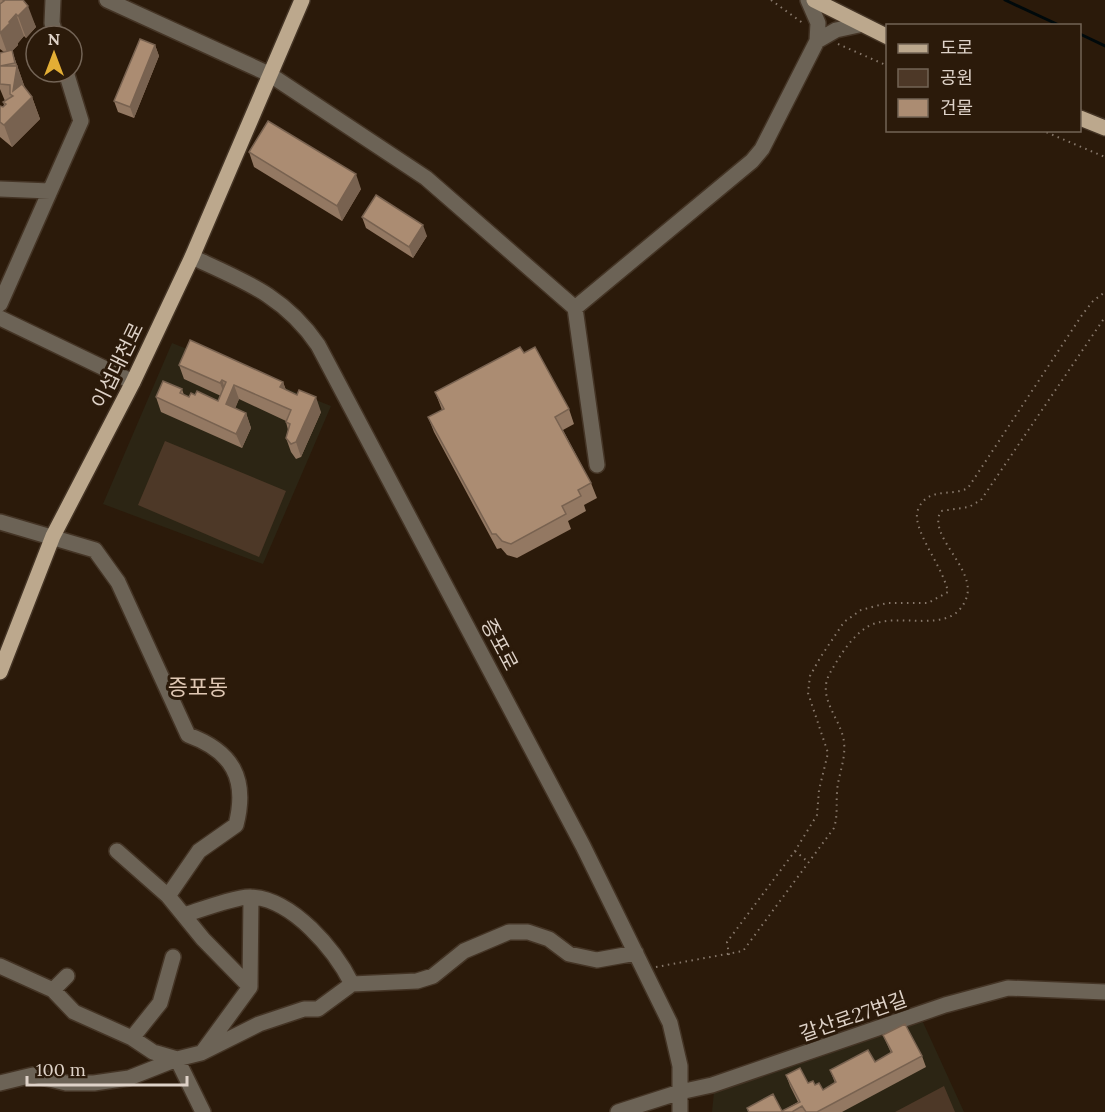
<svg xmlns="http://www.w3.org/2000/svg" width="1105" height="1112" font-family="Lora,'Noto Sans KR',serif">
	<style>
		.education { fill: #2c2514 }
		.green { fill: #4d3827 }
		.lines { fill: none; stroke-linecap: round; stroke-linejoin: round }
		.stream { stroke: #00090b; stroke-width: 3 }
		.minor-casing { stroke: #443425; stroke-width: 18 }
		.major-casing { stroke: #443425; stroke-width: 18 }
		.path { stroke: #87786b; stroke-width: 2; stroke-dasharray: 1.5 4.5; stroke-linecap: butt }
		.minor { stroke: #6c6356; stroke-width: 15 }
		.major { stroke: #bca88d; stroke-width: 15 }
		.wall { fill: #937862 }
		.shaded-wall { fill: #786250 }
		.building { fill: #ab8c72; stroke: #786250; stroke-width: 1.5 }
		.labels { text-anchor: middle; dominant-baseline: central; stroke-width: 6; stroke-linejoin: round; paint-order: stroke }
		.street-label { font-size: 20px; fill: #ded2c8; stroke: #2b1a0a }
		.quarter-label { font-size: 22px; fill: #dfc7b3; stroke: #2b1a0a }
	</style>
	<rect width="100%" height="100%" fill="#2b1a0a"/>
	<path class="education" d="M172,343L331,406L263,564L103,504Z
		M922,1020L964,1112H712L714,1092Z"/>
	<path class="green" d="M165,441L286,491L259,557L138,505Z
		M944,1086L955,1112H895Z"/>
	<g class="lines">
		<path class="stream" d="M1005,0L1061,26
			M1080,34L1105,46"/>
		<defs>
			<path id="minor" d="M53,0L52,23L56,36
				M107,0L269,74L426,178L575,308L597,465
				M817,41L836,30L859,25
				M0,189L50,191
				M192,257C244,281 285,296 318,345L583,846L670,1023L680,1066V1112
				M0,304L81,121L66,72
				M575,308L752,161L762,149L817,41L818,23L808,0
				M0,318L133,382
				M0,522L95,550L118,582L188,735C232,751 248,778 236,825L199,851L168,896L117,851
				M168,896L203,939L250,987L204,1050
				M184,915C200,910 237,896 251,897C293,899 335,950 352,984
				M0,966L53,990L67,976
				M250,987L251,897
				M53,990L74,1012L132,1038L153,1052L177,1059L201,1053L259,1024L304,1009H318L352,984L417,981L433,976L464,951L509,932H528L549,939L569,954L597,960L636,953
				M132,1038L160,1003L173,957
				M0,1083L33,1075L66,1083H94L129,1078L177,1059L203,1112
				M618,1112L680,1092L712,1085L945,1005L1008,988L1105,992"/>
			<path id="major" d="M814,0L888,37
				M1080,118L1105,128
				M0,672L53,536L133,382L192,257L302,0"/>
		</defs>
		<use href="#minor" class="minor-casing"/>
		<use href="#major" class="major-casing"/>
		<path class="path" d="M771,0L804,24
			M838,44L888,66
			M1041,130L1105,157
			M795,851L807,861
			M729,955L727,942L795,851L817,815L819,790L828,753L808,693L810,676L820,658L844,622L861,610L887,603H928L948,592C943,568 919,539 917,518C916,510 921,502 927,498C939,490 955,495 968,488L1082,315L1093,301L1105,292
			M656,967L743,951L834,828C838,815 836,805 837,792C838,775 846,760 844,742C841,718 816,698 830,673C839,657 851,637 867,627C896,609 951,638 966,599C978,569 926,536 941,511L969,507L981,500L1105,317"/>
		<use href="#minor" class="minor"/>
		<use href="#major" class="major"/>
	</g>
	<path class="wall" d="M0,0H23L36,27L26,38L24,36L18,43V45L12,51L25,88L32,97L40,119L12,147L0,137V106L3,107L4,105L3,102L5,101L0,89V53L4,52L0,49Z
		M155,45L159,56L134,118L118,112L114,101Z
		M249,152L361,189L342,221L254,167Z
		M362,217L427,236L413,258L366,228Z
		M524,353L569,409L574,424L563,430L591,483L597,498L584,505L586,511L568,521L571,529L517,558L507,555L501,548L497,549L434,432L428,417L442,410L435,392Z
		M179,365L283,382L286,390L321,412L301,457L296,459L291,452L286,438L288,430L286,422V421L239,399L235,408L246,413L251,428L242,448L161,412L156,397L182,389L184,395L189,397L218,401L221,396L184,379Z
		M883,1035L922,1056L926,1067L842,1112H748L747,1108L782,1111L798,1102L790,1086L786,1075L815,1085L823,1090L835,1083L830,1070L875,1062L891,1053Z"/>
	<path class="shaded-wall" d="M28,6L36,27L26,38L18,16Z
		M16,14L24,36L18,43V45L12,51L25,88L32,97L40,119L12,147L4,125L20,109L13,91L17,68L15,63L8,55L0,33L9,22Z
		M155,45L159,56L134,118L130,107Z
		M356,174L361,189L342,221L337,206Z
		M423,225L427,236L413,258L409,247Z
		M222,380L227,394L226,398L220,383Z
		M283,382L288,397L280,387Z
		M234,385L239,399L231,419L226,404Z
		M316,397L321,412L301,457L296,442Z
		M246,413L251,428L242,448L236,434Z"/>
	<path class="building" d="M3,0H23L28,6L18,16L16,14L9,22L10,23L0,33V4L4,1Z
		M140,39L155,45L130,107L114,101Z
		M12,50L15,63L0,66V53Z
		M0,66H17L13,91L22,84L32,97L4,125L0,122V106L3,107L6,104L3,102L13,96L10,94V85L0,84Z
		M268,121L356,174L337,206L249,152Z
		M376,195L423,225L409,247L362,217Z
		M190,340L283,382L280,387L297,395L299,390L316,397L296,442L291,444L286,438L290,424L286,422L291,410L234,385L226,404L246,413L236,434L156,397L163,381L182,389L180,393L189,397L191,393L195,395L197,391L218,401L226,382L222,380L220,383L179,365Z
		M520,347L524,353L535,347L569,409L555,417L591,483L578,490L581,496L562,506L566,514L511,544L502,541L496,534H492L428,417L444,409L435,392Z
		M905,1024L922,1056L817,1112H806L802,1106L792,1112H749L747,1108L773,1094L782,1111L800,1102L786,1075L800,1068L808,1083L813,1081L815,1085L819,1083L823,1090L836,1082L830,1070L868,1050L875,1062L892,1052L883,1035Z"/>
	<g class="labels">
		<g class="street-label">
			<text transform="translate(117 365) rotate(-64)">이섭대천로</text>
			<text transform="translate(500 644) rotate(62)">증포로</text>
			<text transform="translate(853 1016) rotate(-19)">갈산로27번길</text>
		</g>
		<g class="quarter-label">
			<text x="198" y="687">증포동</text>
		</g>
	</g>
	<rect x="886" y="24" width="195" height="108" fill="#2b1a0a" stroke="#736456" stroke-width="1.5"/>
	<rect x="898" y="44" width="30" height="9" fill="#bca88d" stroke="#736456" stroke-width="1.5"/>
	<text x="940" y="54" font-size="18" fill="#ded2c8">도로</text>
	<rect x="898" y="69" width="30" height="18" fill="#4d3827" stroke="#736456" stroke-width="1.5"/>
	<text x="940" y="84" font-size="18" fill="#ded2c8">공원</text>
	<rect x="898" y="99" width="30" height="18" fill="#ab8c72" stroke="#736456" stroke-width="1.5"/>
	<text x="940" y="114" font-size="18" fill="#ded2c8">건물</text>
	<g transform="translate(54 54)"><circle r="28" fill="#2b1a0a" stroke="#736456" stroke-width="1.5"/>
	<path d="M0-4.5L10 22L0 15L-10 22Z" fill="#e3ae35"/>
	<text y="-9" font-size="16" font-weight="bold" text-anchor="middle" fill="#ded2c8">N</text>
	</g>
	<path d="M27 1076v9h160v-9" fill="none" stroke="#ded2c8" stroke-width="3"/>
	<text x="36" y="1076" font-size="18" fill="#ded2c8" stroke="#2b1a0a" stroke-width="4.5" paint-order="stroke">100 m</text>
</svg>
